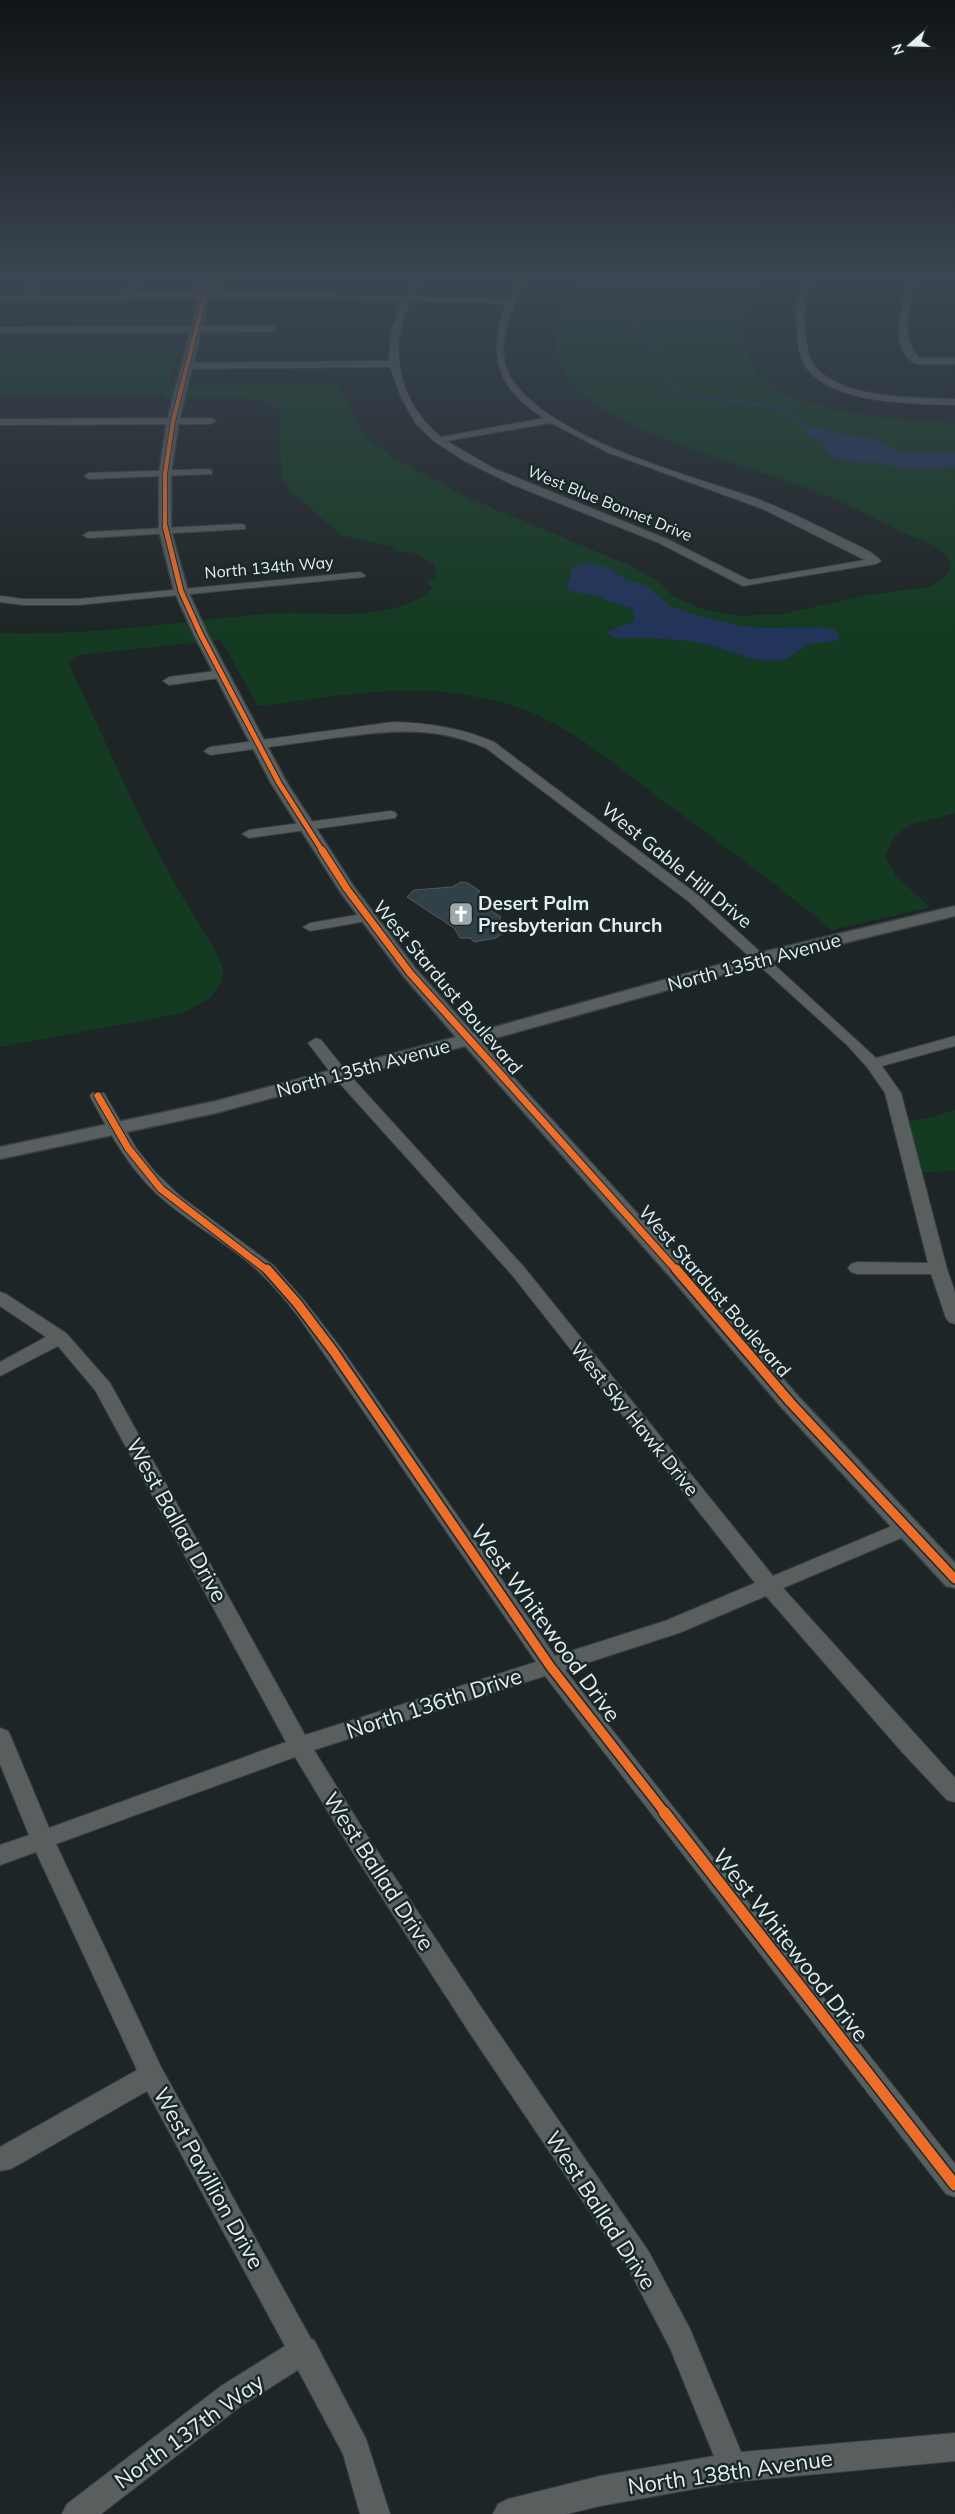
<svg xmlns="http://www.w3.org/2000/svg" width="955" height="2514" font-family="Mulish,sans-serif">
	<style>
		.green { fill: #143b21 }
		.water { fill: #23345a }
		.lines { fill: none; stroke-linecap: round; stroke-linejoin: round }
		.stream { stroke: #23345a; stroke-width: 2.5 }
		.building { fill: #324147; stroke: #53585a }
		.minor-casing { stroke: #393f40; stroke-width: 2 }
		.tertiary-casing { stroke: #393f40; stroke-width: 3 }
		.minor { fill: #595e5f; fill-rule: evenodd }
		.tertiary { fill: #595e5f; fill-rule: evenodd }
		.cycleway-far4-casing { stroke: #1b2829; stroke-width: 5.5 }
		.cycleway-far3-casing { stroke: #1b2829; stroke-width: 7 }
		.cycleway-far2-casing { stroke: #1b2829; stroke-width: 9 }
		.cycleway-far1-casing { stroke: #1b2829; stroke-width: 12 }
		.cycleway-casing { stroke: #1b2829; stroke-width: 14 }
		.cycleway-far4 { stroke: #ee6e29; stroke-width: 4 }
		.cycleway-far3 { stroke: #ee6e29; stroke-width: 5 }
		.cycleway-far2 { stroke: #ee6e29; stroke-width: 7 }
		.cycleway-far1 { stroke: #ee6e29; stroke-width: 9 }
		.cycleway { stroke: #ee6e29; stroke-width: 11 }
		.labels { text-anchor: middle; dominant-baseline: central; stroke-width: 5; stroke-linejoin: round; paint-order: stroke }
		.far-street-label { font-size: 16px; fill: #e6eeef; stroke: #1b2829 }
		.street-label { font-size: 19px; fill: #e6eeef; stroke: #1b2829 }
		.poi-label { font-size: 19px; font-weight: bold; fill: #e6eeef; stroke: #1b2829; text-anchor: start }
		.near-street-label { font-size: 22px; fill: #e6eeef; stroke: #1b2829 }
	</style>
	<rect width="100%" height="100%" fill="#1e2526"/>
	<path class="green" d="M578,277H759C750,292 746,306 745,324C743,339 744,354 753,368C783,414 904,420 955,423V813L910,825L895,836L885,856L896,876L930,907L832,930C774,882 714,839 654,794C618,767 577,732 535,714C507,702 474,695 443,692C382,686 319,699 258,706L221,640L78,655L68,662L145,828L180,893L215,950L223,969L222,982L210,998L183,1013L0,1047V633C88,637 177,621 265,614C301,611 338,617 374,612C393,610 419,602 433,588L424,582L437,579L434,565L416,553L393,551L398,548L341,535L289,490L281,477L280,412L269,402L237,397L165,399L166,394L0,396V348H179L169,385L322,384L338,386L358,426L372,442L392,457L466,497L629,565L658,581L673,596L699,608L738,616L783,614L862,596L928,587L945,578L952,566C946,544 921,542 904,533C877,520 850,505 822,494C757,468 610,433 568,380C544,351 562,305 578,277Z
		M955,1110V1171L923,1172L908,1120L924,1119Z"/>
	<path class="water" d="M813,427L844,435L875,438L890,448L905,452H948L955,454V467L903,469L881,463H855L833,457L826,453L821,440L809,437L804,433L806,428Z
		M587,563L607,567L625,579L647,586L668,605L702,617L742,626L764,628L821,627L835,630L840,638C831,645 820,641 810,644C799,647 795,658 780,660C754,664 731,650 706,644C675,638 645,638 614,638L606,632L632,622L635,617L632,608L610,602L599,596L570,591L566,587L571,578V568Z"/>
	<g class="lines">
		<path class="stream" d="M679,277L680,281L634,307L639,325L633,324V327L659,351L653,362L663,369C668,387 670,388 687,395L777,407L809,428"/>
	</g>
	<path class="building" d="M461,882L468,883L480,891L476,896L489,900L482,905L501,917L497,924L507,930L496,938L474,942L470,938H460L454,928L407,897L414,890L452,887Z"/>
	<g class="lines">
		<defs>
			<path id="minor" d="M35,277H43L33,295L126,294L132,277H140L135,294L301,293L405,296L418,277H426L413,296L508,299L519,277H527C516,302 495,339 507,370C535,435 689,475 752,497C780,507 806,520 832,533C845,540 872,550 881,561L876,564L743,586L659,543L511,484L463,460L435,442L416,424L401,397L390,367L187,369L183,366L187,363L389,361L391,332L402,301L301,297L0,301V295H25ZM411,301L506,304C487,354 497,390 544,418L441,437C400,404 386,348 411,301ZM551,423L609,453L763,509L865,560L749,580L667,539L493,468L447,441Z
				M808,277H816C804,295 803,311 805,332C807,344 807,358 816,368C845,399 915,398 955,399V405C914,404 838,404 809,371C799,360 798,346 797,332C795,311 796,294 808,277Z
				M911,277H919C909,301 899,337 919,358H955V364H917C887,353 902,298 911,277Z
				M0,327L273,326L277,329L273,332L0,333Z
				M0,419L211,418L216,421L211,424L0,425Z
				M208,469L212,470V474L89,479L84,476L89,473Z
				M241,524L245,525V529L88,538L83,535L88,532Z
				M360,572L365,575L364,577L78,605H23L0,602V596L23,599H78Z
				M223,670L227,671V677L169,685L163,681L169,677Z
				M393,722C429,723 462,728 494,742L698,895L876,1058L955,1036V1046L882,1066L901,1093L947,1269L955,1292V1324L949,1322L946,1318L931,1274H857L851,1272L848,1268L851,1264L857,1262L928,1263L885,1093L867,1067L847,1045L688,901L486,748C428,723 380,732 320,740C283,745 247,750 210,755L204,751L210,747Z
				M390,811L395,812L397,815L395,818L249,838L242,834L249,830Z
				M368,913L373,914L375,917L373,920L310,931L303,927L310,923Z
				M316,1038L321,1040L346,1071L524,1267L773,1576L899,1523L906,1521L913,1523L916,1528L913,1533L783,1588L955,1778V1802L947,1800L902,1752L766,1596L679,1633L565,1670L955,2164V2197L946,2194L545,1676L314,1750L366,1834L489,2019L649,2252L690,2329L741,2452L955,2433V2461L733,2482L600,2506L567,2514H493L498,2504L508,2499L600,2476L714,2456L670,2348L629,2270L471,2035L350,1848L295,1757L56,1844L161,2067L311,2339L314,2340L366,2439L390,2514H360L343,2454L298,2370L241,2406L101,2514H62L67,2504L221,2386L285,2346L147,2091L11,2169L0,2171V2147L137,2070L36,1852L0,1865V1845L29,1835L0,1764V1728L8,1731L11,1737L49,1828L286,1742L95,1390L58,1346L0,1376V1362L46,1337L0,1306V1292L6,1294L66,1333L110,1383L305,1735L536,1662L300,1319C285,1299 268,1279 249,1263C219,1238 185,1220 157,1194C128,1167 108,1130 90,1096L92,1093H104L136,1148L156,1173L180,1196L273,1265L303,1299L341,1348L555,1656L665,1621L755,1583L512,1275L334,1077L308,1043Z"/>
			<path id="tertiary" d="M193,277H203L202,281L206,289L215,281L216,277H226L224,284L210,296L179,421L171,474V531L188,591L208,635L287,783L354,887L416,969L473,1033L771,950L955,906V916L783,958L481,1042L688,1269L798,1396L955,1563V1588L946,1586L782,1408L672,1279L465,1046L216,1113L0,1159V1147L216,1101L456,1037L404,977L341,893L271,783L194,635L174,591L159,531V474L167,421L200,295L192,281Z"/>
		</defs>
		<use href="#minor" class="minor-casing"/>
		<use href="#tertiary" class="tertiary-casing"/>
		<use href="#minor" class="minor"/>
		<use href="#tertiary" class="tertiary"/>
		<defs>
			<path id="cycleway-far4" d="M165,528V474L173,421L205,295L220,282L221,277"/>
			<path id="cycleway-far3" d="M165,526L181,591L201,635L279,783L323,852"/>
			<path id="cycleway-far2" d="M322,850L347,889L410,973L677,1271
				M98,1096L128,1148L161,1189L268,1271"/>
			<path id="cycleway-far1" d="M267,1269L297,1303L334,1352L550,1666L665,1813
				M676,1269L790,1402L955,1579"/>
			<path id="cycleway" d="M664,1812L955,2185"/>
		</defs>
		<use href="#cycleway-far4" class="cycleway-far4-casing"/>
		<use href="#cycleway-far3" class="cycleway-far3-casing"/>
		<use href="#cycleway-far2" class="cycleway-far2-casing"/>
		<use href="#cycleway-far1" class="cycleway-far1-casing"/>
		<use href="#cycleway" class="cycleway-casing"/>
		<use href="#cycleway-far4" class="cycleway-far4"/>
		<use href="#cycleway-far3" class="cycleway-far3"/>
		<use href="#cycleway-far2" class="cycleway-far2"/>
		<use href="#cycleway-far1" class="cycleway-far1"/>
		<use href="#cycleway" class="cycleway"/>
	</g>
	<linearGradient id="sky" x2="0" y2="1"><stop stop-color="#101415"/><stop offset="0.44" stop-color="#3b4652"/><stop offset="1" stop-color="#3b4652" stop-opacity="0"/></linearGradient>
	<rect width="955" height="629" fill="url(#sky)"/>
	<defs>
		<symbol id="church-square" viewBox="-11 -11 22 22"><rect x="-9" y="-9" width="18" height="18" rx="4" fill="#a0a8a9" stroke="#1b2829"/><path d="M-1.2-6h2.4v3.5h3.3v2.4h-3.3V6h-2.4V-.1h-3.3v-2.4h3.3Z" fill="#fff"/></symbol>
	</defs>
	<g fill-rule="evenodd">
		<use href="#church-square" x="447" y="900" width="28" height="28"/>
	</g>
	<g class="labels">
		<g class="far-street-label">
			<text transform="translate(610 503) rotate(22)">West Blue Bonnet Drive</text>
			<text transform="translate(269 567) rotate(-5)">North 134th Way</text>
		</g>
		<g class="street-label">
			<text transform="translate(677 865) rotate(39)">West Gable Hill Drive</text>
			<text transform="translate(754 962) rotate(-15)">North 135th Avenue</text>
			<text transform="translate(448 987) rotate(50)">West Stardust Boulevard</text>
			<text transform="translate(363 1068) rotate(-15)">North 135th Avenue</text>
			<text transform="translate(715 1291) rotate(49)">West Stardust Boulevard</text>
			<text transform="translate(635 1419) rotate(51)">West Sky Hawk Drive</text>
		</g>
		<g class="poi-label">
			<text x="478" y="903">Desert Palm<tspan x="478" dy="22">Presbyterian Church</tspan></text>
		</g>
		<g class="near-street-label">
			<text transform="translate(177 1520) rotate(61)">West Ballad Drive</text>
			<text transform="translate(546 1623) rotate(54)">West Whitewood Drive</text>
			<text transform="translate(434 1703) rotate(-18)">North 136th Drive</text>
			<text transform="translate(379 1871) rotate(57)">West Ballad Drive</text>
			<text transform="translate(791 1945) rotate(52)">West Whitewood Drive</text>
			<text transform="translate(209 2178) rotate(61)">West Pavillion Drive</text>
			<text transform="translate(601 2210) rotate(57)">West Ballad Drive</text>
			<text transform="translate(189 2431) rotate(-36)">North 137th Way</text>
			<text transform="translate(730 2472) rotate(-8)">North 138th Avenue</text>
		</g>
	</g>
	<g transform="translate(910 45) rotate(250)" stroke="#1b2829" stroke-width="4" paint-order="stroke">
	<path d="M0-4L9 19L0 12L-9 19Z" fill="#e6eeef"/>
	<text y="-8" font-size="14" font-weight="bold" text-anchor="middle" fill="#e6eeef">N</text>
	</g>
</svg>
